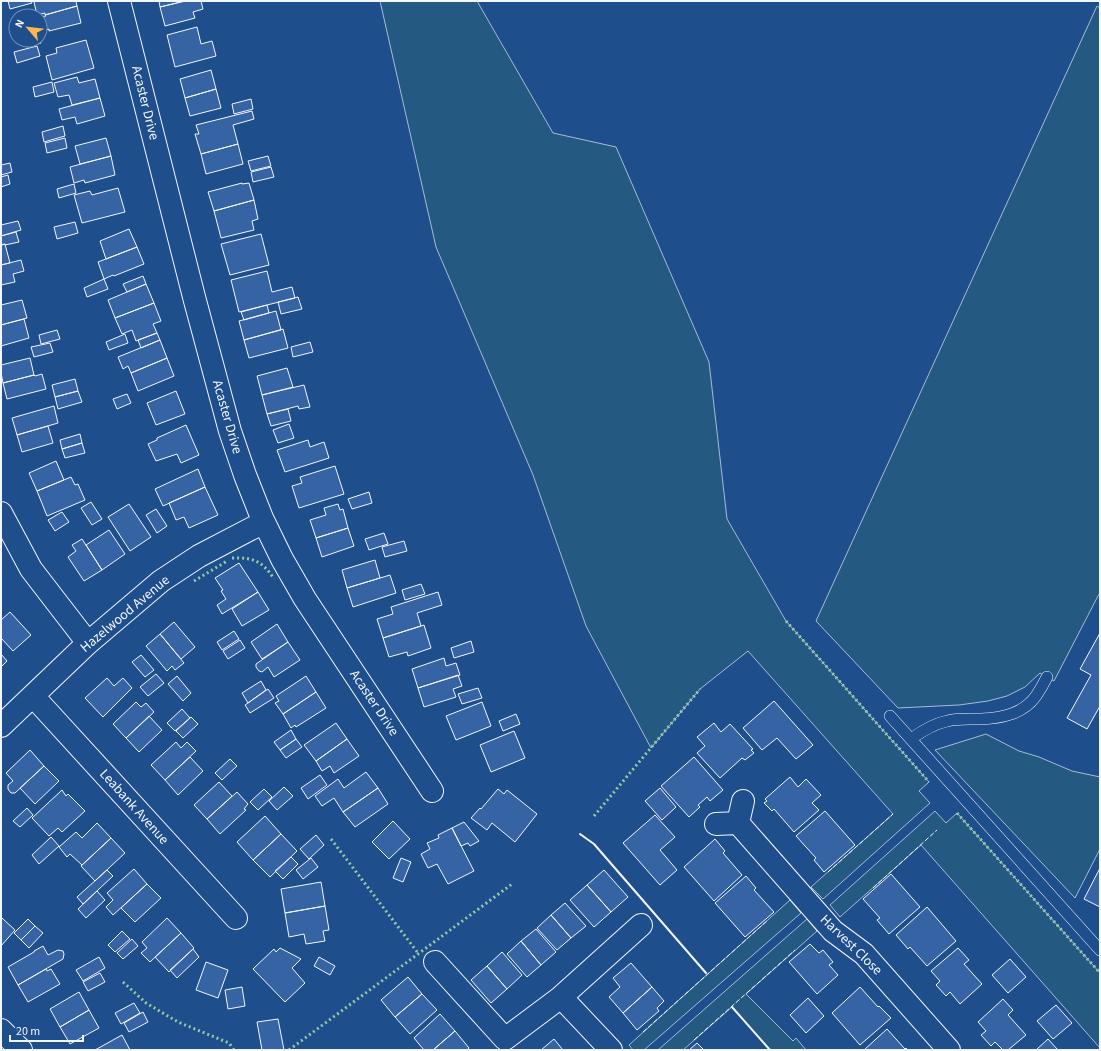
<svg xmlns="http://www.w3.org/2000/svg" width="1101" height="1051" font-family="'Source Sans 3',sans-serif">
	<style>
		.green { fill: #245a82; stroke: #a8bbd7 }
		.building { fill: #3563a3; stroke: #f2f6ff }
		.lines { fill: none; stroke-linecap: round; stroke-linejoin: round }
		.service-casing { stroke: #f2f6ff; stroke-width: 12 }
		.minor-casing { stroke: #f2f6ff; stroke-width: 24 }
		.service { stroke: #1f4e8c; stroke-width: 11 }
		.minor { stroke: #1f4e8c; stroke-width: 22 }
		.hedge { stroke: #97c8a6; stroke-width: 3; stroke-dasharray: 2 3; stroke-linecap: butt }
		.fence { stroke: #f2f6ff; stroke-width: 1; stroke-dasharray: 5 2; stroke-linecap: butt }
		.wall { stroke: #f2f6ff; stroke-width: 2 }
		.labels { text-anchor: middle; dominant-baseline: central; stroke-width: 3; stroke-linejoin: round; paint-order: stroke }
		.street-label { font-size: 14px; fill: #f2f6ff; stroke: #1f4e8c }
	</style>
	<rect width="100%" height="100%" fill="#1f4e8c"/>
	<path class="green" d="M380,1H477L553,133L616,147L709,362L727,519L786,621L929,782L919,791L930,803L823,899L811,887L893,814L748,651L700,689L651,748L586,626L533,475L436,247Z
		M1097,6L1100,8V594H1099L1054,681L1040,673L1025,687L1007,696L988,701L959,705L898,708L816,621Z
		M986,734L1019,751L1039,757L1072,771L1100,777V849L1075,898L935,750Z
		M935,811L946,823L957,813L1100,973V1048L921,845L840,917L830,905Z
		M790,900L801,913L644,1050H633L629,1045Z
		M807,919L817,931L746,994L793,1041L796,1038L806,1050H770L732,1007L683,1050H658Z"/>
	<path class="building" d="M8,1H31L32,3L10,9Z
		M37,1H76L77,6L45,15V13L37,15L34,2Z
		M159,1H185L160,7Z
		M185,1H201L203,9L193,12L195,18L165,26L160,7Z
		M77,6L81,23L49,31V29L43,31L40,17L46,16L45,15Z
		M197,27L201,44L212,41L216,56L175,67L167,35Z
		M25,40H40L41,43L27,47Z
		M86,40L94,68L52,80L46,56L57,53L56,48Z
		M37,46L40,56L17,63L14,52Z
		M211,70L216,89L185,98L180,79Z
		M77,77L79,83L95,79L100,98L72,105L69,95L58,97L54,83Z
		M52,82L54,92L35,97L33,87Z
		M216,89L221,108L190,116L185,98Z
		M100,98L105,116L77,124L75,117L62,120L59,109Z
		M251,99L253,109L234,114L232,104Z
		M252,111L254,119L233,125L238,144L201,154L195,134H199L196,125Z
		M63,126L65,136L44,142L42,132Z
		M65,138L67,148L47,153L45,143Z
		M106,138L111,156L80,164L75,146Z
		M238,144L243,164L206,174L201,154Z
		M111,156L115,175L85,183L84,180L74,183L70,167Z
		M268,156L271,166L251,171L248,161Z
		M10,163L12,172L1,175V165Z
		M271,167L274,177L253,182L251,172Z
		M8,175L10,184L1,187V177Z
		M242,183V184L249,183L254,200L214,211L208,192Z
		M74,184L76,193L59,198L57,189Z
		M118,188L125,212L82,223L74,195L90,191L92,195Z
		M254,200L258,219L252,221L254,230L221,238L214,211Z
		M18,221L21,230L1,236V225Z
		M75,222L78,233L57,239L54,227Z
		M129,229L137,247L106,259L100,241Z
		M16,232L19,242L5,245V244L1,245V236Z
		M261,234L269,265L230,275L221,244Z
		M5,244L10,263L1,265V245Z
		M137,247L144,264L114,276L113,275L104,279L98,262Z
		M21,260L24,271L13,274L15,282L1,285V265Z
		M267,271L272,292L292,287L295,298L239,312L231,280Z
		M143,276L146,284L127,292L123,284Z
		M104,279L108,289L87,297L84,288Z
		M146,284L154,303L115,318L108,300Z
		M298,297L302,309L281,314L278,302Z
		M22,300L27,318L1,325V305Z
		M154,303L161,321L153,324L157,333L136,341L132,330L122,334L115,318Z
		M267,305L269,313L244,320L241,312Z
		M276,311L281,330L244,340L239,321Z
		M24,319L29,338L1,346V325Z
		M283,329L288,348L249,358L244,340Z
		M57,330L60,339L41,344L39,335Z
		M157,333L160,340L141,348L138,340Z
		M125,334L128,343L109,350L106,342Z
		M160,340L167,358L131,373L128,366L123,369L118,357Z
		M310,342L313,352L293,357L291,347Z
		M50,343L53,352L34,357L31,347Z
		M30,358L34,375L3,383L1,373V365Z
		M167,358L174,376L138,391L131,373Z
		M287,368L293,387L262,395L257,376Z
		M42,374L46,389L7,399L3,383L34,375L35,376Z
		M75,379L78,391L55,397L52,385Z
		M304,385L310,407L299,409L298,406L267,414L262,395Z
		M78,391L82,402L58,409L55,397Z
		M176,391L185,414L156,425L147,403Z
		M127,394L131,403L117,409L113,399Z
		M54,406L58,423L17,435L12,418Z
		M288,409L291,421L271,426L267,414Z
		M289,424L294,438L278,443L273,430Z
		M186,425L199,455L181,463L177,454L156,461L148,444L157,440V438Z
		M48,426L53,443L22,452L17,435Z
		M80,434L82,443L62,449L60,440Z
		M308,440L310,447L324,442L329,458L285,472L277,450Z
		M82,443L85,453L65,458L62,449Z
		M56,461L64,480L37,491L29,473Z
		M335,466L344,494L299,508L292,486L302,483L300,477Z
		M198,469L205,487L163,506L155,489Z
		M71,477L75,485L78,484L85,500L47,516L37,491Z
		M205,487L218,515L189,528L184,517L176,520L169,503Z
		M369,492L372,503L352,509L348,499Z
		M91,502L102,519L92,525L81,508Z
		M129,504L151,537L130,551L108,517Z
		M338,504L340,510L343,509L348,528L316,538L310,520L326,515L324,508Z
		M156,509L167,526L157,533L146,515Z
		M62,512L69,522L55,531L48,520Z
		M348,528L354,546L322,557L316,538Z
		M109,530L125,554L102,570L86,545Z
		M384,533L388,544L369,550L365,539Z
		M82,539L102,570L84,581L68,557L76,551L72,545Z
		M404,541L407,551L385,557L382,547Z
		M375,560L380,578L347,588L342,570Z
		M239,563L258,592L222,614L217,605L226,599L221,591L223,590L215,578Z
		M390,575L396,593L353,607L347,588Z
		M421,584L425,594L405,600L402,590Z
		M258,592L269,610L242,626L232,609Z
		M438,592L442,605L417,613L421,626L383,638L377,619L393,614L391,607Z
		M10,612L31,635L13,651L1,638V620Z
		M174,622L195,647L181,659L160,634Z
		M277,624L288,642L262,659L251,642Z
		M424,625L431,648L408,656L407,652L389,657L383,638Z
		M234,631L239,639L222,650L217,642Z
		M1100,633V706L1087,729L1067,718L1091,675L1080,669Z
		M160,634L184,663L175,670L172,666L167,671L146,646Z
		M240,640L245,648L228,659L223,651Z
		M471,641L474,652L454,658L451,648Z
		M288,642L300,660L274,677L268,667L262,672L259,671L256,667V664Z
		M1,654L7,661L1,667Z
		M141,655L154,670L145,677L132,662Z
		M444,658L446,666L456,663L460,675L418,688L412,669Z
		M156,674L164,683L148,696L140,687Z
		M458,675L462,686L453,689L456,697L424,707L418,688Z
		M177,676L191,693L183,701L168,684Z
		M306,676L316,692L283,714L275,703L279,701L276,696Z
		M107,678L114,686L123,678L132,688L103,717L85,698Z
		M261,681L266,690L248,703L242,693Z
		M478,688L482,698L462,704L458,694Z
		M268,689L274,698L250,713L245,705Z
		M316,692L326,708L296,727L295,725L291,728L283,714Z
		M774,701L813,745L796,759L777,738L762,750L743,728Z
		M136,702L141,707L146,703L154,712L126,738L113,724Z
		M482,702L491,726L456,740L446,716Z
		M182,709L190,718L175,731L167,723Z
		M516,714L520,724L503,731L499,721Z
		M149,716L162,730L139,752L126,738Z
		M191,717L198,724L183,738L176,731Z
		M336,723L347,739L316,761L304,745Z
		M714,723L721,732L730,724L753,749L751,750L754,753L745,760L742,758L720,778L697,753L705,746L697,737Z
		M291,730L296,739L280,750L274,742Z
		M514,731L525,758L491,772L480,745Z
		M296,739L302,747L286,758L280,750Z
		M347,739L359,756L334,773L330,766L322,771L316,761Z
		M176,742L181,748L187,742L196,751L165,780L151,765Z
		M30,750L44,766L15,793H11L8,789V785L13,781L6,773Z
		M190,757L203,771L178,795L165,780Z
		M694,757L723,790L710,801L707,797L698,805L700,807L689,817L661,786Z
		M230,759L237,766L222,780L215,773Z
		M44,766L59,781L35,804L20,788Z
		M366,772L378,788L343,812L334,798L322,806L315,796L338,779L344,788Z
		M320,775L327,785L308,799L301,788Z
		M790,777L798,787L806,779L821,795L812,803L819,810L794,832L774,809L772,811L764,803L767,801L765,799Z
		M219,782L232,796L207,819L194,805Z
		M284,787L293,796L277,810L269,801Z
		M378,788L388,804L355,827L343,812Z
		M660,788L676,807L662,820L645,801Z
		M264,789L272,797L258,810L250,802Z
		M498,789L504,794L507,790L537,814L515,842L492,823L487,830L471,818L480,808L481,809Z
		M62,790L66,796L68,794L85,811L62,832L58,828L49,836L32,818Z
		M237,792L248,804L244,809L246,810L220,834L207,819Z
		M27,808L33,815L20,827L13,821Z
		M825,811L855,845L824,872L814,860L816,858L796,836Z
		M655,815L675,837L660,850L677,870L660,885L623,843Z
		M265,816L281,834L253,860L237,842Z
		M393,821L410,839L389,859L372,842Z
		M464,822L479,841L470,846L468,843L461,846L452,828Z
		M97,823L111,838L82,865L70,854L67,857L59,847L76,832L82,838Z
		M452,828L474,871L448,884L437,864L428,868L421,854L430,849L427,843L439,838L438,835Z
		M281,834L297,851L270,877L253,860Z
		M316,835L324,845L309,859L300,849Z
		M51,837L59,846L39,864L32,855Z
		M111,838L125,853L95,881L81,866Z
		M715,839L725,851L723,853L742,875L714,901L684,867Z
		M291,857L298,864L283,879L275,871Z
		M311,858L318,867L303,879L296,870Z
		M401,858L411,862L403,882L393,878Z
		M1100,868V907L1084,899Z
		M134,869L147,884L113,915L106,907L113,900L107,893Z
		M107,870L113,876L83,904L77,897Z
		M604,870L628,897L611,912L587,885Z
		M891,874L920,907L889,934L877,920L880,918L863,899Z
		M746,876L756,888L754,890L774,912L745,937L715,903Z
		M321,882L325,906L285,913L281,889Z
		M147,884L161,898L135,922L121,908Z
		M587,885L611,912L594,927L570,900Z
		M97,891L105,900L86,918L78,909Z
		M565,903L586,926L571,938L551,915Z
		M325,906L329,930L323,931L325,941L306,944L304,934L289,937L285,913Z
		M927,907L956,941L927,966L910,947L908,949L896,935Z
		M551,915L571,938L557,950L537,928Z
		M2,918L15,930L1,946V919Z
		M167,918L181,933L150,962L141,953L147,948L142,942Z
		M28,919L35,926L21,940L14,933Z
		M35,926L43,933L29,948L21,940Z
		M536,929L556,952L541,965L521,941Z
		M122,931L130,939L115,952L108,945Z
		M181,933L194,948L169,972L155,957Z
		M132,939L138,946L123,959L117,953Z
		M521,941L541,965L527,977L507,954Z
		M810,944L819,953L823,950L833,962L829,965L838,975L817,994L789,962Z
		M43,946L48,955L58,950L63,951L64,954L63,959L18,985L8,967L34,952V951Z
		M280,948L301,959L292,968L305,983L285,1002L253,969L274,949L276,952Z
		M958,948L969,960L964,964L982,984L960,1004L950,992L946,996L936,985L940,981L931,971Z
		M193,949L199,957L177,978L170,970Z
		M502,952L522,975L507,989L487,966Z
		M99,957L105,968L83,981L76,970Z
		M319,957L335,966L330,975L314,966Z
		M1010,959L1026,977L1008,993L992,975Z
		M206,962L228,970L218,998L196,990Z
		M631,963L652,987L623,1013L609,997L620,987L613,978Z
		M487,966L507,989L491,1003L471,980Z
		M46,969L47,971L51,969L60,984L28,1002L18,985Z
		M100,973L105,982L88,991L83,982Z
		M408,977L422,994L395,1017L381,1000Z
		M242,987L245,1006L228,1009L225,990Z
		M652,987L664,1001L657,1008L659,1011L637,1030L623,1013Z
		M860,987L878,1007L879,1006L891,1018L860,1045L832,1013Z
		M79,992L89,1010L60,1027L50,1009Z
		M422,994L437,1010L410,1034L395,1017Z
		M808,998L824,1016L806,1033L790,1015Z
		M1003,999L1013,1010L1008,1015L1026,1035L1008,1050H1003L995,1042L991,1046L981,1035L986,1031L978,1022Z
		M134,1003L140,1013L121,1024L115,1013Z
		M1056,1005L1072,1023L1053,1039L1037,1021Z
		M89,1010L99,1028L70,1044L60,1027Z
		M143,1012L148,1022L129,1032L124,1023Z
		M440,1014L455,1031L433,1050H424L414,1038Z
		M278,1019L284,1050H262L257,1022Z
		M887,1029L905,1049L906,1048L908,1050H864Z
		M455,1031L469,1048L467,1050H433Z
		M122,1035L130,1050H95Z
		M554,1039L563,1050H541Z
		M1048,1039L1058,1050H1036Z
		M697,1043L704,1050H689Z"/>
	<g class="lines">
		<defs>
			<path id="service" d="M890,716L1100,950
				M911,739C922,731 933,724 947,721C957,718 970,719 981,719C1002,718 1023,714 1036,696C1040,690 1044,683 1047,677"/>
			<path id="minor" d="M119,1L194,297L230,431L245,475L262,518L282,559L305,599L432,791
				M1,513L31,569L88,643
				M33,696L236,918
				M1,726L88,643L161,581L199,556L264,522
				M738,823L833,931L864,954L949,1050
				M716,824L738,823L743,801
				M435,962L505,1039L561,997L641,925
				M561,997L611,1050
				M1,1030L21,1050"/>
		</defs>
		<use href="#service" class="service-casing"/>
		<use href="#minor" class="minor-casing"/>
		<use href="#service" class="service"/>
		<use href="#minor" class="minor"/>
		<path class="hedge" d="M232,558C254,557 263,562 274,579
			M194,581L227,561
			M786,621L929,782
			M957,813L1100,973
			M594,816L700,689
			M331,839L418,953
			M123,982L146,1003L178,1022L229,1043L234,1050
			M289,1050L512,884"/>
		<path class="fence" d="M828,872L893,814
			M873,888L937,830
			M643,1032L768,920
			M694,1040L795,950"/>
		<path class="wall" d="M580,834L594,844L706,973
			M732,1007L770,1050"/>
	</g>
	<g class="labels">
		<g class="street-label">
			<text transform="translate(145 103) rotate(76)">Acaster Drive</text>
			<text transform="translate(227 417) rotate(74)">Acaster Drive</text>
			<text transform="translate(125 614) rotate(-40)">Hazelwood Avenue</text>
			<text transform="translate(374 703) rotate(56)">Acaster Drive</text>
			<text transform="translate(134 807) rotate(48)">Leabank Avenue</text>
			<text transform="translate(851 945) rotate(44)">Harvest Close</text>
		</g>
	</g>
	<rect width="1101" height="1051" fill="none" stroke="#f2f6ff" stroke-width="4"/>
	<g transform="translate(28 28) rotate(298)"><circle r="19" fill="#1f4e8c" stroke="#7391ba"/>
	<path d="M0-3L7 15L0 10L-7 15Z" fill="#ffb74d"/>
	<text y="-6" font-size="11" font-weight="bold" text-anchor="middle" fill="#f2f6ff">N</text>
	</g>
	<path d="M10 1035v6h73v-6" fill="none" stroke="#f2f6ff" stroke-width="2"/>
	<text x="16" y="1035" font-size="12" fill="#f2f6ff" stroke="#1f4e8c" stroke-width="3" paint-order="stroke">20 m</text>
</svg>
